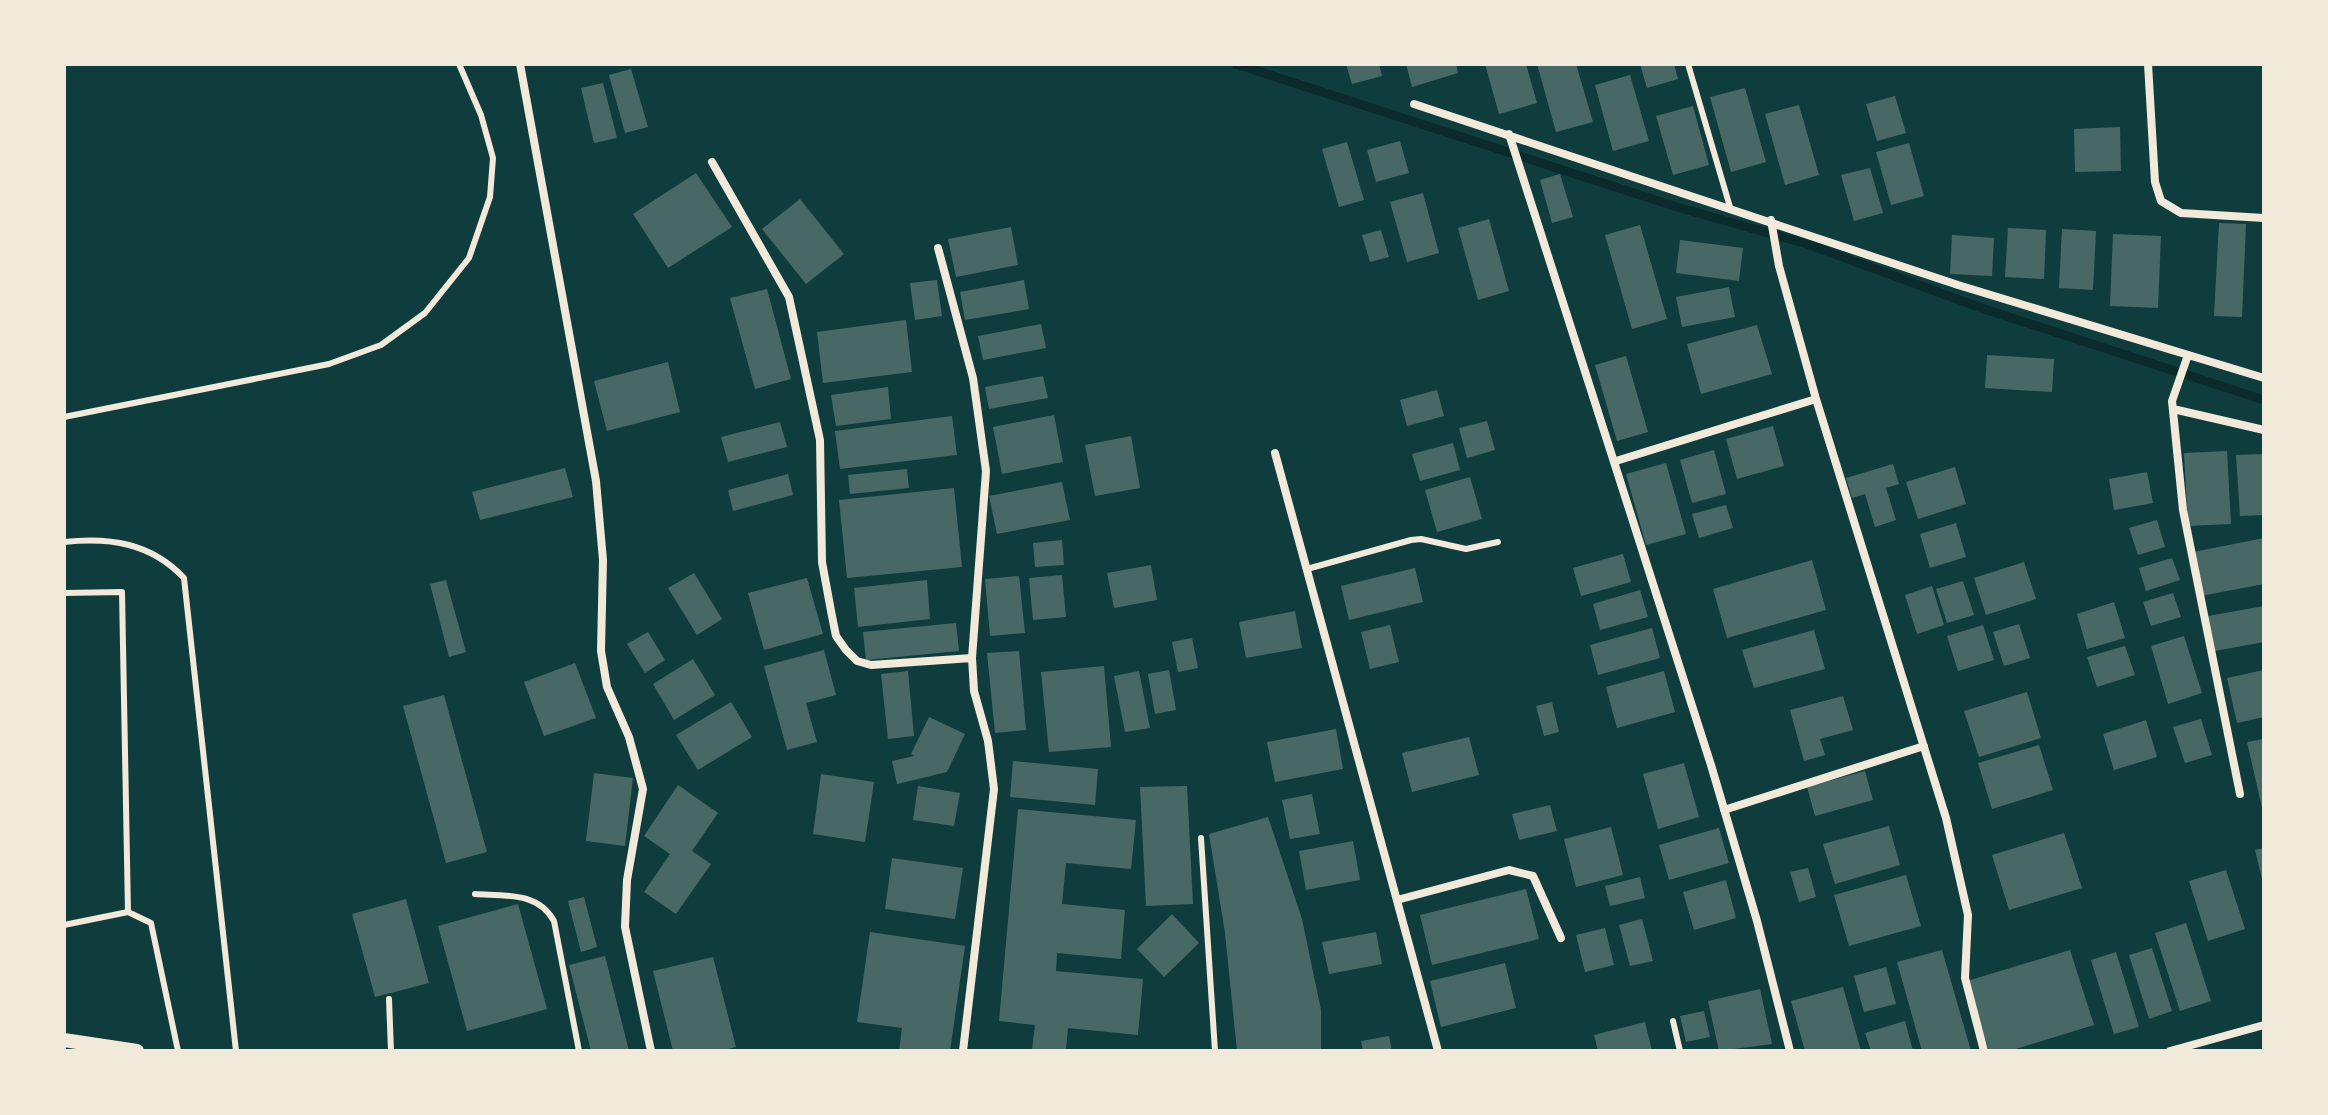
<svg xmlns="http://www.w3.org/2000/svg" width="2328" height="1115" font-family="'Asap Condensed',sans-serif">
	<style>
		.lines { fill: none; stroke-linecap: round; stroke-linejoin: round }
		.stream { stroke: #0a2a2b; stroke-width: 9 }
		.building { fill: #486865 }
		.service { stroke: #f1e9da; stroke-width: 6 }
		.minor { stroke: #f1e9da; stroke-width: 8 }
		.tertiary { stroke: #f1e9da; stroke-width: 14 }
	</style>
	<rect width="100%" height="100%" fill="#0f3d3e"/>
	<g class="lines">
		<path class="stream" d="M1236,64L1677,207L1807,244L1984,309L2264,400"/>
	</g>
	<path class="building" d="M1346,64H1379L1382,76L1352,84Z
		M1406,64H1456L1458,73L1412,87Z
		M1485,64H1526L1537,103L1499,114Z
		M1537,64H1576L1593,122L1556,132Z
		M1640,64H1674L1678,79L1647,88Z
		M631,69L648,127L625,133L609,75Z
		M1630,75L1649,141L1613,151L1595,85Z
		M603,83L617,138L594,143L581,88Z
		M1745,88L1766,162L1731,172L1710,97Z
		M1895,96L1906,133L1877,141L1866,104Z
		M1799,105L1819,175L1785,185L1765,114Z
		M1693,106L1709,165L1673,175L1656,116Z
		M2120,127L2121,171L2075,172L2074,129Z
		M1400,141L1409,173L1376,182L1367,150Z
		M1347,142L1364,200L1339,207L1322,149Z
		M1909,143L1924,196L1891,205L1876,152Z
		M1870,168L1883,213L1854,221L1841,175Z
		M696,173L732,227L668,268L633,214Z
		M1560,174L1573,217L1552,223L1540,180Z
		M1423,193L1439,253L1407,262L1390,202Z
		M800,199L844,254L806,284L762,229Z
		M1489,219L1509,291L1478,300L1458,228Z
		M2219,223L2246,224L2242,317L2214,316Z
		M1640,225L1667,319L1632,329L1605,235Z
		M1011,227L1018,265L956,277L948,239Z
		M2008,228L2046,230L2044,279L2005,277Z
		M2062,229L2096,231L2093,290L2059,288Z
		M1381,230L1389,257L1370,262L1362,235Z
		M2113,234L2161,236L2158,308L2110,306Z
		M1952,235L1994,238L1992,276L1950,274Z
		M1680,240L1743,248L1739,281L1676,273Z
		M937,280L942,316L915,320L910,283Z
		M1024,280L1029,309L965,320L960,292Z
		M1729,287L1735,317L1682,327L1676,297Z
		M767,289L791,379L755,389L730,298Z
		M906,320L912,372L823,383L817,332Z
		M1041,324L1046,348L983,360L978,336Z
		M1757,325L1772,374L1701,394L1687,344Z
		M1987,355L2054,359L2052,392L1985,388Z
		M1626,356L1648,432L1617,441L1595,365Z
		M668,362L680,412L607,431L594,381Z
		M1043,376L1048,398L989,409L985,387Z
		M888,387L891,419L836,426L831,395Z
		M1437,390L1444,416L1407,426L1400,400Z
		M1054,415L1063,462L1002,474L993,427Z
		M952,416L957,455L840,469L835,431Z
		M1487,421L1495,450L1467,458L1459,428Z
		M780,422L787,447L728,462L721,437Z
		M1773,426L1784,466L1737,479L1726,439Z
		M1131,436L1140,488L1095,496L1085,445Z
		M1453,443L1460,470L1420,481L1412,454Z
		M1714,450L1726,494L1692,503L1680,460Z
		M2227,451L2231,524L2188,526L2184,453Z
		M2264,454V515L2240,516L2236,455Z
		M1666,463L1686,534L1646,545L1626,474Z
		M1893,464L1899,484L1886,488L1896,520L1875,527L1865,494L1852,498L1846,478Z
		M1955,467L1966,504L1918,519L1906,482Z
		M565,468L573,497L480,520L472,492Z
		M907,469L909,488L850,494L848,475Z
		M2147,472L2153,503L2114,510L2109,479Z
		M788,474L793,495L733,511L728,490Z
		M1470,477L1482,519L1437,532L1425,490Z
		M1062,482L1070,520L997,534L989,496Z
		M954,488L962,567L847,578L839,500Z
		M1726,505L1733,528L1699,538L1692,514Z
		M2157,520L2165,547L2138,555L2129,528Z
		M1956,523L1966,557L1930,568L1920,534Z
		M2264,538V584L2201,596L2193,552Z
		M1062,540L1064,565L1035,567L1033,543Z
		M1623,554L1631,582L1581,596L1573,568Z
		M2172,558L2180,580L2146,591L2139,568Z
		M1812,560L1826,610L1727,638L1713,589Z
		M2024,562L2036,599L1986,615L1974,578Z
		M1151,565L1157,600L1114,608L1107,573Z
		M1415,568L1423,602L1349,620L1341,586Z
		M694,573L722,619L697,635L668,588Z
		M1062,575L1066,617L1033,620L1029,578Z
		M1019,576L1025,633L990,636L985,579Z
		M807,578L823,634L764,650L748,593Z
		M446,580L466,652L449,657L430,584Z
		M927,580L930,619L858,627L854,588Z
		M1963,581L1974,615L1947,623L1936,589Z
		M1932,586L1944,625L1917,634L1905,595Z
		M1640,590L1648,617L1600,630L1593,604Z
		M2173,593L2181,617L2151,626L2143,602Z
		M2114,602L2125,638L2087,649L2077,614Z
		M2264,606V642L2215,651L2208,616Z
		M1295,611L1302,648L1246,658L1239,622Z
		M956,623L959,651L866,660L863,632Z
		M2019,624L2030,658L2004,666L1993,632Z
		M1390,625L1399,662L1370,669L1361,632Z
		M1983,625L1994,660L1958,671L1947,636Z
		M1652,628L1660,658L1598,675L1590,645Z
		M1814,630L1825,669L1754,688L1742,650Z
		M648,632L665,660L645,673L627,644Z
		M2184,636L2202,693L2168,704L2151,646Z
		M1192,638L1198,668L1178,672L1172,642Z
		M2125,646L2135,675L2097,687L2087,657Z
		M824,650L836,695L806,703L817,742L787,750L764,666Z
		M1019,651L1026,730L995,733L987,653Z
		M693,659L715,695L674,720L653,684Z
		M575,663L596,718L544,736L524,682Z
		M1104,666L1111,747L1049,752L1041,672Z
		M1169,670L1176,710L1155,714L1148,674Z
		M2264,670V717L2237,723L2227,678Z
		M908,671L914,736L888,739L881,674Z
		M1139,671L1150,728L1125,732L1114,676Z
		M1664,671L1675,712L1617,728L1606,687Z
		M2027,692L2041,738L1979,757L1964,711Z
		M444,695L487,852L446,863L403,706Z
		M1843,696L1853,730L1820,739L1825,755L1804,761L1790,710Z
		M731,702L752,737L698,770L676,735Z
		M1552,702L1559,732L1544,736L1536,706Z
		M929,717L965,734L947,772L897,784L892,761L914,756L911,754Z
		M2201,719L2212,755L2185,763L2173,727Z
		M2146,720L2157,757L2114,770L2103,734Z
		M1336,729L1343,769L1275,782L1267,742Z
		M1469,737L1479,775L1412,792L1402,753Z
		M2264,739V812H2263L2247,742Z
		M2039,745L2053,790L1992,809L1978,763Z
		M1013,761L1098,769L1095,805L1010,797Z
		M1684,763L1699,817L1658,829L1643,774Z
		M1865,771L1873,800L1815,816L1807,787Z
		M594,773L633,778L625,846L586,841Z
		M821,774L874,782L865,842L813,834Z
		M678,785L718,813L692,851L711,864L676,914L644,892L670,854L644,836Z
		M918,786L960,793L954,826L913,820Z
		M1187,786L1193,904L1146,906L1140,787Z
		M1312,794L1320,834L1290,839L1282,800Z
		M1550,805L1557,831L1519,840L1512,814Z
		M1018,809L1136,820L1131,869L1066,863L1062,904L1125,910L1121,959L1057,953L1056,971L1143,979L1138,1035L1068,1028L1066,1051L1032,1050L1035,1025L999,1021Z
		M1268,817L1302,919L1321,1010V1051H1237L1225,933L1209,834Z
		M1889,826L1900,865L1835,884L1823,844Z
		M1611,827L1623,875L1576,887L1564,839Z
		M1719,828L1729,863L1669,880L1659,845Z
		M2064,833L2082,888L2009,910L1992,855Z
		M1353,841L1360,880L1306,890L1299,851Z
		M2264,848V883H2263L2255,850Z
		M892,858L963,868L955,919L885,909Z
		M1808,868L1816,897L1799,902L1790,872Z
		M2226,870L2245,929L2208,941L2189,881Z
		M1906,875L1921,926L1849,946L1834,895Z
		M1640,877L1645,898L1610,906L1605,886Z
		M1726,880L1736,918L1694,930L1683,892Z
		M1526,889L1539,939L1432,965L1420,915Z
		M584,897L597,947L581,952L568,901Z
		M406,899L429,983L375,997L352,914Z
		M518,904L547,1009L467,1031L438,926Z
		M1172,914L1199,943L1164,977L1137,949Z
		M1642,919L1653,961L1630,966L1619,925Z
		M2186,923L2211,1001L2180,1011L2155,933Z
		M1605,928L1614,965L1585,972L1576,935Z
		M870,932L965,946L950,1051H899L902,1028L857,1022Z
		M1376,932L1382,964L1329,974L1322,942Z
		M2152,948L2172,1011L2149,1019L2129,955Z
		M1942,950L1971,1051H1922L1897,962Z
		M2070,950L2094,1025L2009,1051H1989L1967,981Z
		M2116,952L2139,1027L2114,1034L2091,960Z
		M605,956L629,1051H591L569,965Z
		M713,957L736,1047L720,1051H673L653,971Z
		M1505,963L1516,1008L1441,1027L1430,981Z
		M1886,967L1896,1004L1864,1012L1854,976Z
		M1843,987L1861,1051H1805L1791,1001Z
		M1760,989L1772,1044L1719,1051L1708,1001Z
		M1704,1011L1710,1037L1686,1042L1680,1016Z
		M1905,1021L1913,1051H1871L1865,1033Z
		M1645,1022L1652,1051H1598L1594,1035Z
		M1389,1036L1392,1051H1363L1361,1041Z"/>
	<g class="lines">
		<path class="service" d="M1688,64L1730,207
			M64,417L329,364L381,345L425,313L469,258L490,197L493,158L481,115L459,64
			M64,542C110,537 151,543 184,578L236,1051
			M1307,569L1411,540L1421,539L1466,549L1498,542
			M64,593L122,592L128,912
			M1201,838L1215,1051
			M475,894C506,896 538,892 554,921L579,1051
			M64,925L128,912L151,923L178,1051
			M389,999L391,1051
			M1673,1021L1680,1051"/>
		<path class="minor" d="M520,64L596,481L603,560L601,651L607,687L629,737L643,789L627,880L625,927L651,1051
			M2148,64L2155,182L2161,201L2181,213L2264,218
			M1414,104L1958,285L2264,378
			M1509,134L1711,765L1757,921L1790,1051
			M712,162L789,297L820,440L822,562L831,611L836,636L846,650L857,661L871,665L972,658
			M1771,220L1779,266L1816,399L1946,818L1968,915L1965,978L1984,1051
			M938,248L973,378L986,471L972,658L974,691L988,741L994,789L963,1051
			M2188,355L2172,401L2183,510L2240,794
			M2173,409L2264,430
			M1275,453L1438,1051
			M1616,461L1816,399
			M1724,810L1924,746
			M1397,900L1509,870L1533,876L1561,938
			M2170,1051L2264,1025"/>
		<path class="tertiary" d="M64,1040L137,1051"/>
	</g>
	<rect width="2328" height="1115" fill="none" stroke="#f1e9da" stroke-width="132"/>
</svg>
